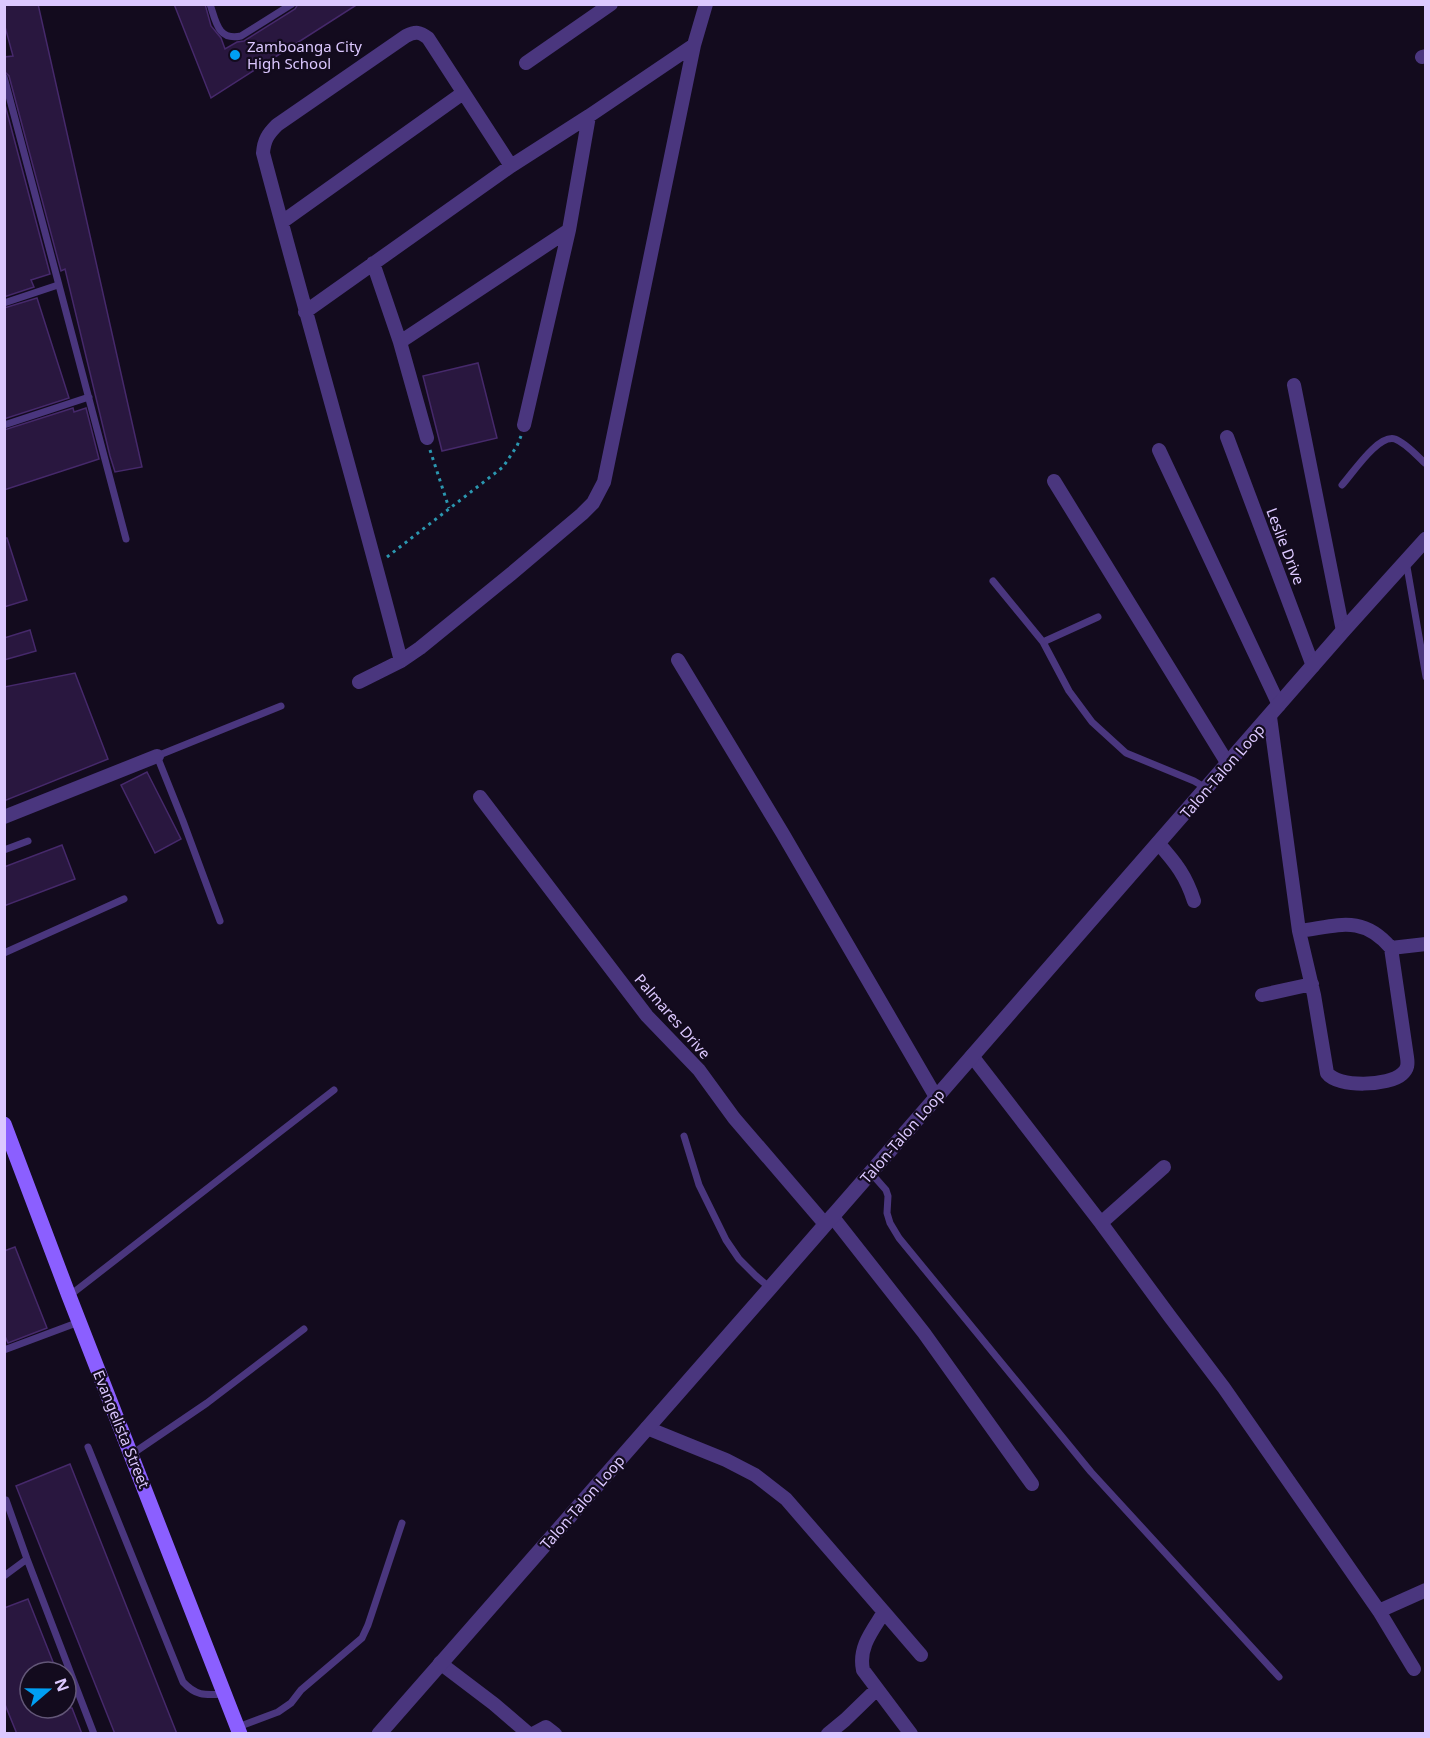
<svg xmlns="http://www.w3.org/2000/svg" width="1430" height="1738" font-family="'Noto Sans',sans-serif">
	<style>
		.building { fill: #29173f; stroke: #46296b; stroke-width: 1.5 }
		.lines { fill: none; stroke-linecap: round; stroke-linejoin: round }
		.path { stroke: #2b97b0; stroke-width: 3; stroke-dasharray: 3 4.5; stroke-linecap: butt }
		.service { stroke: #4a367e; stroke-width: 7 }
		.minor { stroke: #4a367e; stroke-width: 14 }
		.tertiary { stroke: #4a367e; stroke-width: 15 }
		.secondary { stroke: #8b5fff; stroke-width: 15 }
		.poi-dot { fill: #009ff3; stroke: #130b1e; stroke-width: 2 }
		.labels { text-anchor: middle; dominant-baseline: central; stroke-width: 4.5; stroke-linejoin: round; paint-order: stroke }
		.poi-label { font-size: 15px; fill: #dcc8ff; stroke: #130b1e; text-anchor: start }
		.street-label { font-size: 15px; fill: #dcc8ff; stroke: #130b1e }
	</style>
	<rect width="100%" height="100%" fill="#130b1e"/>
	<path class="building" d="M4,4H38L142,467L115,472L110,456L65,269L61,271L9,76L4,71V57L13,56L4,23Z
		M174,4H205L211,26L221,38L225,49L237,42L244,41L295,9L298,4H358L211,98Z
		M4,101L50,274L31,280L34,287L4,297Z
		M37,298L69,398L4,419V308Z
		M478,363L497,438L442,451L423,376Z
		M73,408L74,412L86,408L99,459L4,490V430Z
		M4,538H7L27,600L4,607Z
		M30,630L36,651L4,660V638Z
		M75,673L108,759L4,801V687Z
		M147,772L181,839L155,853L121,785Z
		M62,845L75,879L4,906V867Z
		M15,1247L47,1328L8,1343L4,1334V1251Z
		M70,1464L177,1734H115L16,1486Z
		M28,1599L57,1672H30V1708H72L82,1734H17L4,1702V1608Z"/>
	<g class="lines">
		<path class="path" d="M430,450L449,508
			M387,557L503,467L517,446L521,436"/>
		<path class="service" d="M210,4C216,22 218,41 241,36L292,4
			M4,77L126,539
			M4,303L58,285
			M4,425L89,397
			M1342,485C1353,473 1378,434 1395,439C1406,443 1417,456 1426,464
			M1406,561L1426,677
			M993,581L1043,642L1069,691L1092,722L1126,753L1194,781L1206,788
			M1043,642L1098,617
			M4,850L28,841
			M220,921L183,821L157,756L281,706
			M4,953L124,899
			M684,1136L699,1185L726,1240L739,1259L756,1276L770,1288
			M871,1173L886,1190L888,1196L887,1213L890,1223L899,1238L1091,1472L1279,1677
			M69,1296L334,1090
			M4,1350L79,1322
			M88,1447L183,1682C197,1697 206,1695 225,1694
			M132,1454L207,1403L304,1329
			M6,1500L27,1559L94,1734
			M4,1576L27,1559
			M238,1727L278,1712L291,1703L301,1690L362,1638L368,1625L402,1523"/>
		<path class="minor" d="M1422,57L1426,56
			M526,63L611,4
			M282,222L463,93
			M373,263L400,342L427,438
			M305,312L511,166L589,116L694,45
			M400,342L569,230
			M1294,385L1343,631
			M524,425L569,230L589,116
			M1227,437L1313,666
			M1159,450L1279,705
			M1054,481L1228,764
			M678,660L783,834L936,1097
			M401,661C357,491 308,323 263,153C264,140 268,134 277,125L406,36C416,31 420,32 428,38L511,166
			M359,682L401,661L420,648L511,574L582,514L593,503L604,482L694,45L706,4
			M1270,717L1299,931C1338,926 1362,914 1391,948L1407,1057C1408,1064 1408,1069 1402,1074C1389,1086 1338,1088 1327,1073L1314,995L1299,931
			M480,797L647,1016L699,1070L734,1118L825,1224
			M4,817L157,756
			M1158,843C1176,863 1186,876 1194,901
			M1391,948L1426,944
			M1262,995L1312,984
			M972,1056L1101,1223L1171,1318L1224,1388L1379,1611L1414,1669
			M832,1216L924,1333L1032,1484
			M1101,1223L1164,1167
			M647,1428L726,1460L755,1475L786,1499L884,1612C873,1630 858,1647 863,1670L911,1734
			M1379,1611L1426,1590
			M884,1612L921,1655
			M440,1663L494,1704L529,1734
			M533,1734L546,1727L555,1734
			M828,1734L845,1720L877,1689"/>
		<path class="tertiary" d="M379,1734L770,1288L1343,631L1426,539"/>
		<path class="secondary" d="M4,1124L69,1296L240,1734"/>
	</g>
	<circle class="poi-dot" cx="235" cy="55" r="6"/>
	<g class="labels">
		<g class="poi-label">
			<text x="247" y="46">Zamboanga City<tspan x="247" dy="17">High School</tspan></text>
		</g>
		<g class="street-label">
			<text transform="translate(1286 546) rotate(69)">Leslie Drive</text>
			<text transform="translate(1222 771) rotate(-49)">Talon-Talon Loop</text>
			<text transform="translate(673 1016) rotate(49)">Palmares Drive</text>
			<text transform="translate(902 1136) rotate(-49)">Talon-Talon Loop</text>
			<text transform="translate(122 1429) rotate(68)">Evangelista Street</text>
			<text transform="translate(582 1502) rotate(-49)">Talon-Talon Loop</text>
		</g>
	</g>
	<rect width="1430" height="1738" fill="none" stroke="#dcc8ff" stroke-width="12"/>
	<g transform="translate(48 1690) rotate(70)"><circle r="28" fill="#130b1e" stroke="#635778" stroke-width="1.5"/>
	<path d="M0-4.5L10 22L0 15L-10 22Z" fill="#009ff3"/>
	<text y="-9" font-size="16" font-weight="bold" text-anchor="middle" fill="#dcc8ff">N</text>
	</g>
</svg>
